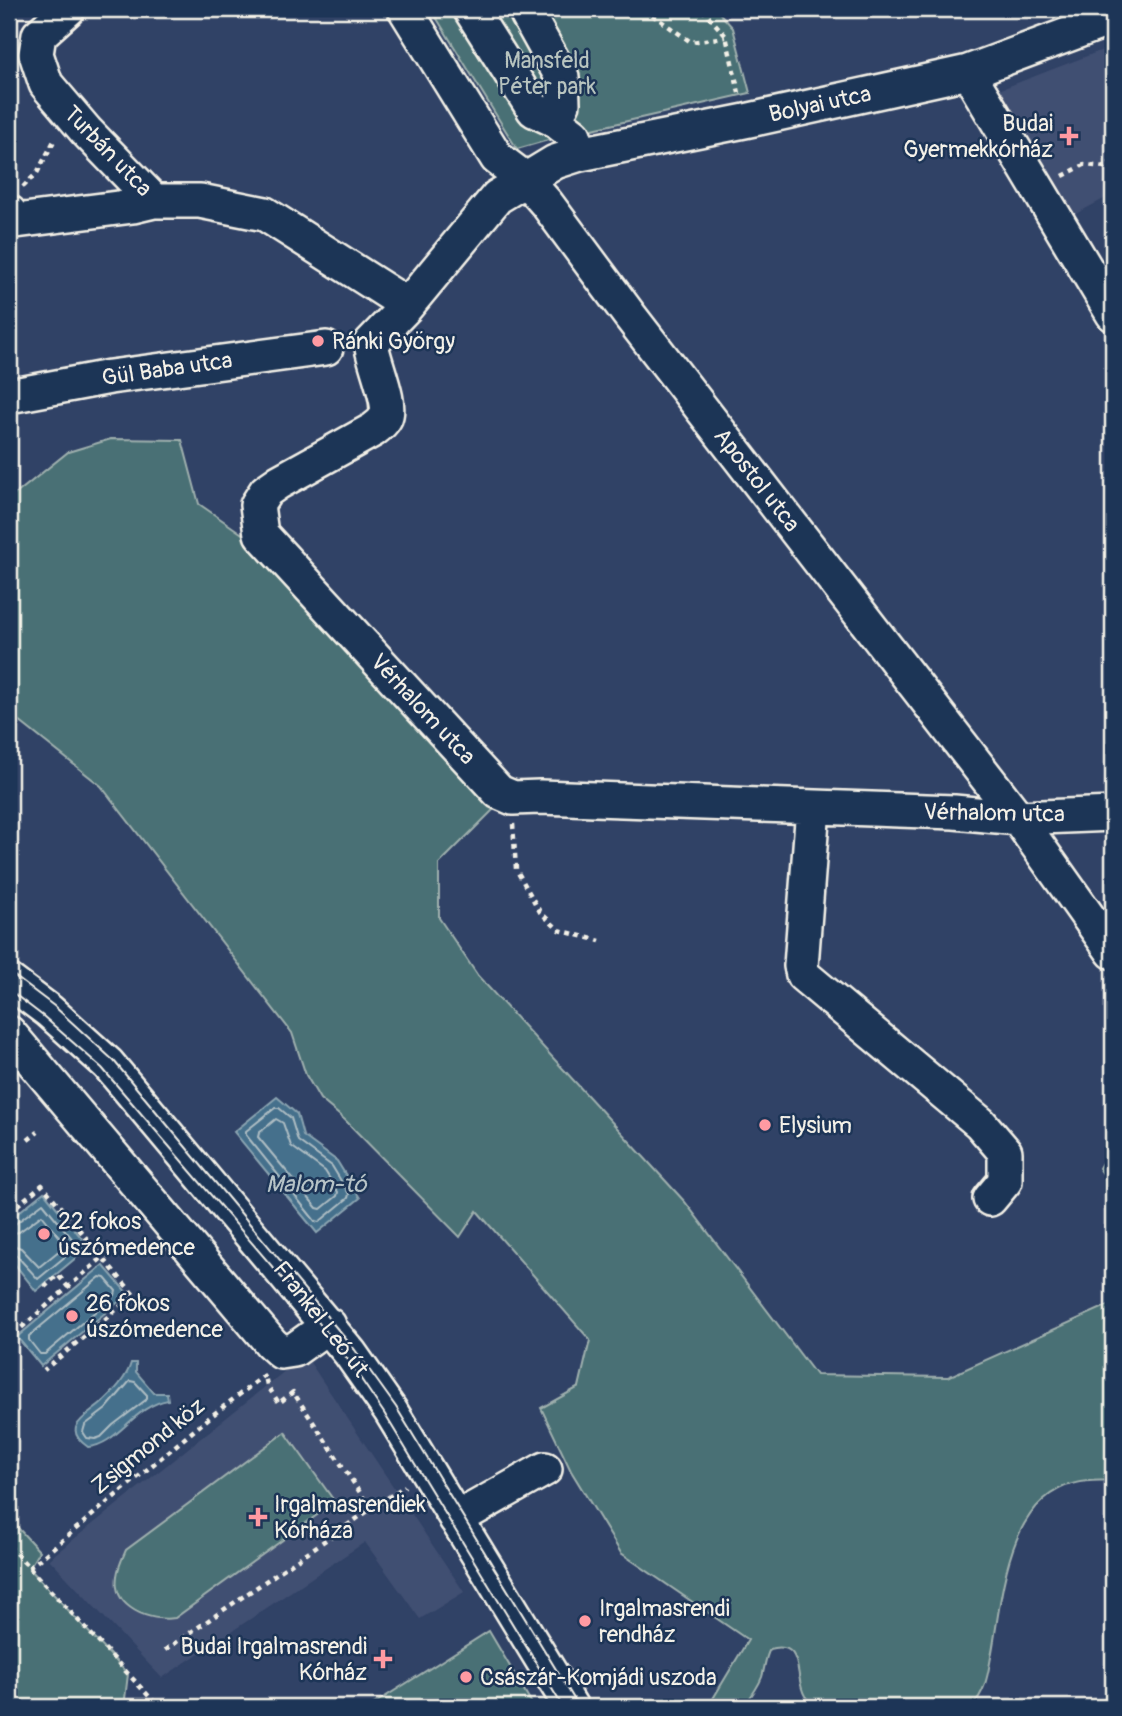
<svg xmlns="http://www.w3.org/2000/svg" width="1122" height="1716" font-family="Pangolin,sans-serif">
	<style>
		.built { fill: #414f72 }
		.green { fill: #4a7074; stroke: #9fb0ae; stroke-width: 2 }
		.water { fill: #45708c; stroke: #8ba4b1; stroke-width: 2 }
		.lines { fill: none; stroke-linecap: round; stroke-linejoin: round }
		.shore { stroke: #aebdc3; stroke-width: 2 }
		.minor-casing { stroke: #f4f1e8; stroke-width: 38 }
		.path { stroke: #f4f1e8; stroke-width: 4.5; stroke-dasharray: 5 5; stroke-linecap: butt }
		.minor { stroke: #1d3557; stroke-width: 33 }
		.tram { stroke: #f4f1e8; stroke-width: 2 }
		.poi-dot { fill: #ff9aa2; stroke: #1d3557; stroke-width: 2.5 }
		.labels { text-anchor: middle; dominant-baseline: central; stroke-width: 5; stroke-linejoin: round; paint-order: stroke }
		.park-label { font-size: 23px; fill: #b8c4bf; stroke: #1d3557 }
		.street-label { font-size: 23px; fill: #f4f1e8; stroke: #1d3557 }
		.poi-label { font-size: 23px; fill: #f4f1e8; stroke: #1d3557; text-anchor: start }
		.water-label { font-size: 24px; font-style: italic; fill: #b7c4c8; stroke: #1d3557 }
	</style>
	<rect width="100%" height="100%" fill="#304266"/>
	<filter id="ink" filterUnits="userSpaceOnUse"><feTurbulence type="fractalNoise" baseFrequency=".0143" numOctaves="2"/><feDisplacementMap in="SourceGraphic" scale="14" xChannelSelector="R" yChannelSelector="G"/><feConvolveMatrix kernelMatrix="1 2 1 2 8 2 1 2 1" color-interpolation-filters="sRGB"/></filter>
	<g filter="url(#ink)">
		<path class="built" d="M1113,46V194L1070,217L999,90Z
			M305,1355L464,1592L420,1619L365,1542L162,1678L49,1559Z"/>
		<path class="green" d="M431,9H716L733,28L750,93L562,136L517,149Z
			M111,439L182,440L199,504L251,540L496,807L439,864V918L478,976L685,1202L816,1375L948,1377L1113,1303V1480C1101,1481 1088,1480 1076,1483C1007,1498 1002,1597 992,1652C988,1672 987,1690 972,1706L818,1707C814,1704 808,1701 805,1696C794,1679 805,1639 770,1649C765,1658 765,1667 762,1677C758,1688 750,1698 743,1707H708L748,1640L621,1553L571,1471L541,1408L579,1387L590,1340L477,1211L460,1237L345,1120L320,1099L306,1075L292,1033L101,786L9,713V494L17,493L68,452Z
			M1113,1144V1188L1099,1168Z
			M285,1432L335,1502L175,1618C150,1622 112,1608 117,1576C118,1567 122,1559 126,1550Z
			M9,1518L39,1551L29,1568L128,1674L124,1707H9Z
			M489,1631L534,1707H369Z"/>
		<path class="water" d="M277,1097L297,1114L303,1136L337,1161L360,1198L317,1233L234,1132Z
			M44,1192L89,1247L36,1291L9,1257V1220Z
			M103,1265L128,1294L41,1366L17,1337Z
			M131,1363H136V1372L154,1393H167L168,1400C133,1406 118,1445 88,1447C59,1427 88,1416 102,1403C113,1393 127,1377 131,1363Z"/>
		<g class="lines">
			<path class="shore" d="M275,1108H279L291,1118L298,1141L332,1166L349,1194L348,1198L319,1222L315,1221L246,1135V1131Z
				M276,1119L283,1123L291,1146L325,1171L338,1192L337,1196L321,1209L317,1208L258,1137L259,1133Z
				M9,1225L15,1224L43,1203L78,1246L38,1279L16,1255L9,1253
				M9,1234L19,1232L42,1215L66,1245L39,1267L21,1248L9,1244
				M100,1277L105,1278L116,1291L115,1295L45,1354H40L29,1340V1336Z
				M130,1381L135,1382L147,1395V1399L113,1425L101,1437L95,1439L87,1438L83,1432L85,1425L106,1409Z"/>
			<defs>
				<path id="minor" d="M68,9L39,35L36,54L46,84L86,131L154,201
					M405,9L497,158L526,180L547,204L630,316L1018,818L1113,952
					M470,9L534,110L553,119L574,135L580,154
					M527,9V14L562,77L563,104L553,119
					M1113,18L968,72L745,121L580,154L555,162L497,197L406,307L371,343C373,361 393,404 385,418C383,422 377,427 373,430L279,482L266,491L257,505L261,534L499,792L513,798L540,797L954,812L1018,818L1113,814
					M968,72L1113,314
					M9,212L16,221L133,206L154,201H200L265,214L395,297L406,307
					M9,396L110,377L326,348
					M813,807L801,966L803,975L980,1123L1005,1152V1181L990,1199
					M9,981L49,1011L108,1064L350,1353L390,1410L571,1707
					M9,1033L271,1343L281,1352L294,1350L329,1325
					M456,1519L545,1469"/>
			</defs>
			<use href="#minor" class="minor-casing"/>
			<path class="path" d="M644,9L691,42L725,37
				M702,9L726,36L739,93
				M1063,176L1084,165L1105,167L1113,160
				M23,187L37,173L55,139
				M513,824L516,869L540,912L559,930L600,941
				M28,1140L38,1132
				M9,1212L42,1185L134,1295L44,1370
				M48,1287L46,1285L58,1275L68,1287
				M14,1334L103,1257
				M371,1509L405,1486
				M9,1546L159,1707
				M29,1568L210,1417L265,1375
				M165,1650L371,1509L293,1392L279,1403L267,1385L265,1376"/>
			<use href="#minor" class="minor"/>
			<path class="tram" d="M9,972L54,1006L114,1061L355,1350L396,1407L579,1707
				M9,990L43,1016L102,1068L300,1299L346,1357L384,1413L563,1707"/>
		</g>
	</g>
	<g class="poi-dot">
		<path d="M1065.5 125.5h7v7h7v7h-7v7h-7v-7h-7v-7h7z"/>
		<circle cx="318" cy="341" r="7"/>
		<circle cx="765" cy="1125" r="7"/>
		<circle cx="44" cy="1234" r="7"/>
		<circle cx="72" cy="1316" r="7"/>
		<path d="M254.5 1506.5h7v7h7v7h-7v7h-7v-7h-7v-7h7z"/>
		<circle cx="585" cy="1621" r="7"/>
		<path d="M379.5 1648.5h7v7h7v7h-7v7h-7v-7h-7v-7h7z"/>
		<circle cx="466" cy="1677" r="7"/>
	</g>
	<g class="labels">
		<g class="park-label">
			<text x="547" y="60">Mansfeld<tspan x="547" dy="26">Péter park</tspan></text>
		</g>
		<g class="street-label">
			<text transform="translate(820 104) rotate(-12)">Bolyai utca</text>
			<text transform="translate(108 151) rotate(46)">Turbán utca</text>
			<text transform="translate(167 369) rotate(-8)">Gül Baba utca</text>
			<text transform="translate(757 480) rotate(52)">Apostol utca</text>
			<text transform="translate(423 709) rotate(47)">Vérhalom utca</text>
			<text transform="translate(994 813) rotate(1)">Vérhalom utca</text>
			<text transform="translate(321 1319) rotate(52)">Frankel Leó út</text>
			<text transform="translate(148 1446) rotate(-39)">Zsigmond köz</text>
		</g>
		<g class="poi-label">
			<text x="1053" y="123" text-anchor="end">Budai<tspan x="1053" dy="26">Gyermekkórház</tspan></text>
			<text x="332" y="341">Ránki György</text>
			<text x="779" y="1125">Elysium</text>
			<text x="58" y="1221">22 fokos<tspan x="58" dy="26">úszómedence</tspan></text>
			<text x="86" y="1303">26 fokos<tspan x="86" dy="26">úszómedence</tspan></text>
			<text x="274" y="1504">Irgalmasrendiek<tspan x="274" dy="26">Kórháza</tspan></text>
			<text x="599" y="1608">Irgalmasrendi<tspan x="599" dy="26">rendház</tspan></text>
			<text x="367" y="1646" text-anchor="end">Budai Irgalmasrendi<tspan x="367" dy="26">Kórház</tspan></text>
			<text x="480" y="1677">Császár-Komjádi uszoda</text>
		</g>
		<g class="water-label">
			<text x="316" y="1184">Malom-tó</text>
		</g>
	</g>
	<rect width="1122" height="1716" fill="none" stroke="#1d3557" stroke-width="35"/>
	<rect x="18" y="18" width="1087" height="1681" fill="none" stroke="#f4f1e8" stroke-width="2.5" filter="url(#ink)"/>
</svg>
